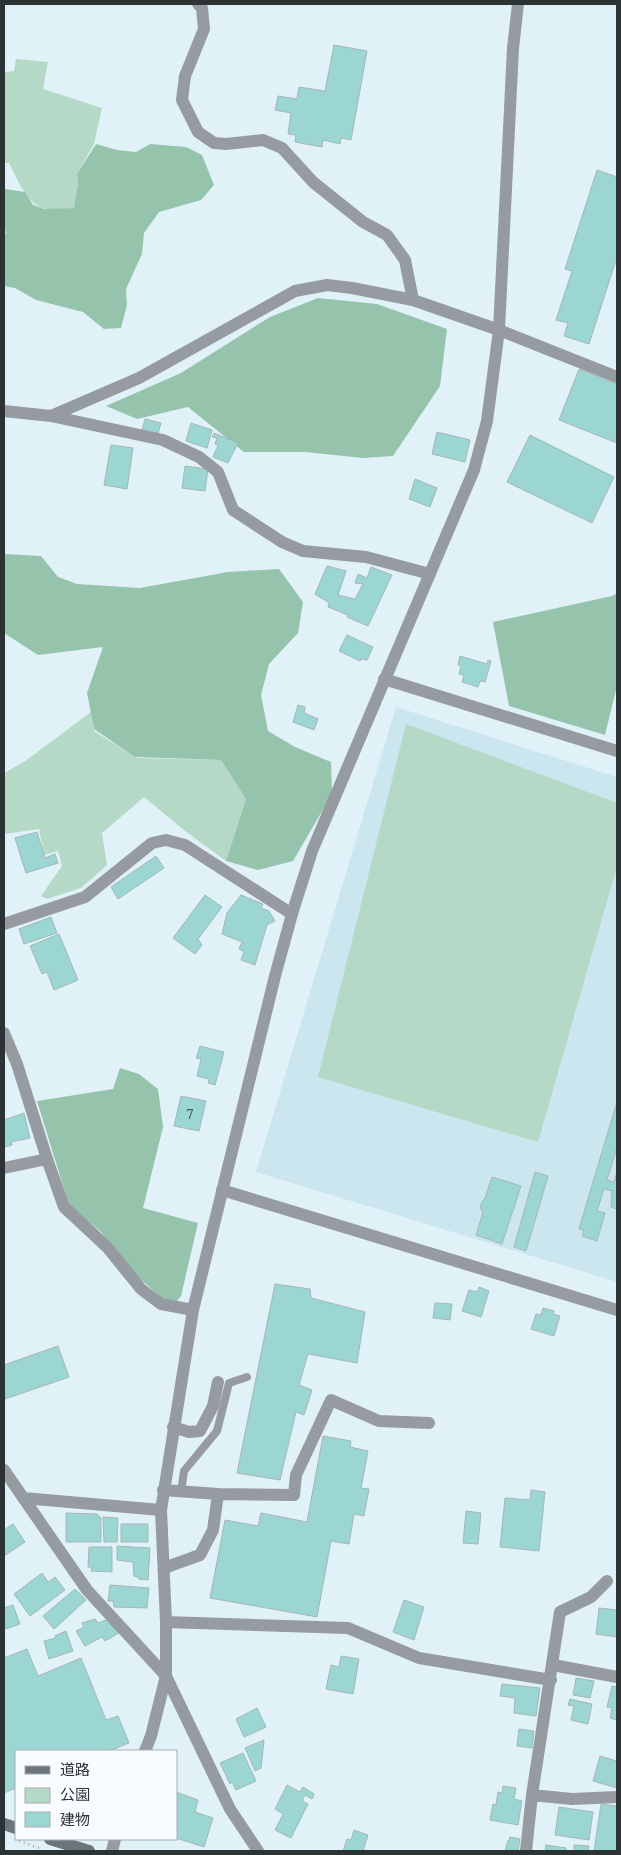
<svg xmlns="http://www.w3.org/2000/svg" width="621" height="1855" font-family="'Noto Serif','Noto Sans JP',serif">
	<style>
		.built { fill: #cbe6ee }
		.green { fill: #b4d9c6 }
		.forest { fill: #95c3ab }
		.building { fill: #9cd6d2; stroke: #a4b7b5 }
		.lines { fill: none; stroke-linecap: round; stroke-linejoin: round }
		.path { stroke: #96a4a8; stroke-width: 2.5; stroke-dasharray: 1 4; stroke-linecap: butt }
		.service { stroke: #969ba1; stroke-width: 8 }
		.minor { stroke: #969ba1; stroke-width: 12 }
		.tertiary { stroke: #969ba1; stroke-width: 12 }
		.secondary { stroke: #6c747b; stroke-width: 12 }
		.labels { text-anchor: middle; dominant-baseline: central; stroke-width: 4.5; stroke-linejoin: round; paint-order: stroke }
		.number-label { font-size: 14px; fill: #485c5c }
	</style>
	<rect width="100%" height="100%" fill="#e0f2f8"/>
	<path class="built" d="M396,707L617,777V1282L256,1172Z"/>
	<path class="green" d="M16,59L48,62L43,89L102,108L94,144L77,174L78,183L74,208C65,208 54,210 46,209C27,206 17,178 9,163H4V72L14,71Z
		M91,712L94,731L137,758L221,760L246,799L226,861L185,831L144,797L102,833L107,865L81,888L47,899L41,896L62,866L58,851L44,855L39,829L4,834V773L24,762Z
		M406,724L617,803V866L538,1142L318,1077Z"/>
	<path class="forest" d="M96,144L117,150L136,152L150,144L186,147L202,155L214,185L201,200L159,212L144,233L142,254L126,289L127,305L121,328L104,329L83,312L36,300L15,288L4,286V235L6,233L4,226L5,189L25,192L33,205L44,209L74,208L78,183L77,174Z
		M318,298L377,304L447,329L440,386L393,456L363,458L305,452H244L188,407L137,419L106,406L181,373L270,317Z
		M4,554L41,556L58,577L77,584L140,588L228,572L279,569L303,602L298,633L269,664L261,695L268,731L295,747L331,762L332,794L293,861L258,870L226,861L246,799L221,760L135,757L94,729L87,693L103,647L38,655L4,633Z
		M617,593V686L605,735L509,706L493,622L612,596Z
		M120,1068L139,1074L158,1089L163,1127L143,1208L198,1223L181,1296L177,1301L163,1299L136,1275L101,1232L69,1205L37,1101L113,1089Z"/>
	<path class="building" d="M334,45L367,51L351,140L341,138L340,144L323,140L322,147L295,142L296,135L288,134L291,113L275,110L278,96L297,99L299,87L325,91Z
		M597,170L617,177V257L589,344L564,336L568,323L556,320L572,271L565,269Z
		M579,369L617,384V443L559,420Z
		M145,419L161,423L158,434L142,430Z
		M191,423L212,430L207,448L186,441Z
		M437,432L470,440L465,462L432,454Z
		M214,433L238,443L228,463L213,457L218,445L215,444L217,438L212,437Z
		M530,435L614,477L592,523L507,482Z
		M111,445L133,448L127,489L104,485Z
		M185,466L208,469L205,491L182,488Z
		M415,479L437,488L430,507L409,499Z
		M327,566L346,571L338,595L355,599L363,584L355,583L358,574L367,578L371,567L392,575L368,626L347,617L348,615L328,607L329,603L315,594Z
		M347,635L373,647L367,660L362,659L360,661L339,651Z
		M460,656L487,664L488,660L491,661L485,682L480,681L478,687L462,682L464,675L459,674L461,666L458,665Z
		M298,705L305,707L304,713L318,719L314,730L293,722Z
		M37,832L45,858L55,854L58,863L26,873L15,838Z
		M156,856L164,868L118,899L111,887Z
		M205,895L222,907L198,939L202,945L195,954L173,938Z
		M241,895L263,904L261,908L269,911L275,921L267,925L255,965L241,960L244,952L239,949L242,942L222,934L227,913Z
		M51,917L57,933L24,944L19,929Z
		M59,934L78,980L54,990L47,972L42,974L30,946Z
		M200,1046L224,1052L215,1085L208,1083L209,1079L197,1076L201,1059L196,1058Z
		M181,1096L206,1101L199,1131L174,1126Z
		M617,1102V1147L607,1180L614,1182L617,1171V1209L611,1207L612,1191L604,1189L597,1211L605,1213L597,1241L582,1236L584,1230L579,1229Z
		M24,1113L30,1138L11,1142L12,1145L4,1147V1130H5L4,1120Z
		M535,1172L548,1176L526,1251L514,1247Z
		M492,1177L521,1186L502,1244L476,1235L483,1212L480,1208L482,1202L485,1198Z
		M275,1284L310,1289L311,1298L365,1312L357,1363L308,1354L299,1385L312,1390L304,1415L296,1412L280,1480L237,1473Z
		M479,1287L489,1291L481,1317L462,1311L469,1290L477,1292Z
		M435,1303L452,1304L450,1320L433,1318Z
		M543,1308L554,1311L553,1314L560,1316L554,1336L531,1329L536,1314L541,1315Z
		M58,1346L69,1377L5,1399L4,1365Z
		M323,1436L351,1441L350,1447L368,1451L361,1488L369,1489L364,1516L354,1514L349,1544L331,1541L317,1617L210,1598L225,1520L258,1526L261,1513L307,1522Z
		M531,1490L545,1492L539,1551L500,1547L505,1498L530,1500Z
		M466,1511L481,1513L478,1544L463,1543Z
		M66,1513L97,1514L101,1518V1542H66Z
		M103,1517L118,1518L117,1542H104Z
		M13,1524L25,1542L4,1556V1530Z
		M121,1524H148V1542H121Z
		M117,1546L150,1548L148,1580L139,1579L138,1577L134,1576L133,1562L117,1560Z
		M89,1547H112V1572L91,1571L92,1567H88Z
		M42,1573L48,1582L55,1577L65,1590L30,1616L14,1594Z
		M110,1585L149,1588L147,1608L114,1607L113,1601H108Z
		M75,1589L86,1600L54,1629L43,1616Z
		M404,1600L424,1607L414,1640L393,1632Z
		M13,1605L20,1624L6,1629L4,1624V1608Z
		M599,1608L617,1610V1637L596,1634Z
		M95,1619L98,1623L106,1620L119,1633L105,1641L102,1637L85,1646L76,1631L84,1627L82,1623Z
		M66,1631L73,1651L49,1659L44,1641L56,1638L55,1636Z
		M27,1649L38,1676L81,1658L106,1720L118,1716L129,1743L109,1751H16V1788L4,1793V1658Z
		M341,1656L359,1659L353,1694L326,1689L331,1665L339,1667Z
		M576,1678L594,1681L590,1698L573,1695Z
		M502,1684L540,1688L536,1716L514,1713L515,1698L500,1696Z
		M612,1686L617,1687V1720L610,1718L612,1708L607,1707Z
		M570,1699L592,1704L588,1724L571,1720L574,1706L568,1705Z
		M257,1708L266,1727L244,1737L236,1719Z
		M519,1729L534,1731L532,1748L517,1746Z
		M264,1740L261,1768L255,1771L245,1748Z
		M243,1753L256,1781L236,1790L232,1782L230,1784L220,1763Z
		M600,1756L617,1761V1788L593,1781Z
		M287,1785L300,1792L303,1787L314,1794L312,1799L305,1795L302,1801L308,1804L291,1838L275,1830L283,1814L275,1809Z
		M503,1786L516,1788L514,1799L522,1801L518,1825L490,1820L493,1804L496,1805L498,1792L502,1793Z
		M176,1792L198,1800L195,1812L213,1818L204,1847L176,1838Z
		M601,1804L617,1806V1851H594Z
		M559,1807L593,1812L589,1840L555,1835Z
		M354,1830L368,1835L363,1851H343L347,1839L351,1840Z
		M510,1837L520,1839L518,1851H505L508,1840L509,1841Z
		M546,1845L566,1848V1851H545Z
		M574,1845L589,1846L588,1851H574Z"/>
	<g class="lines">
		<path class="path" d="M19,1841L39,1848"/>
		<path class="service" d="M181,1492L184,1471L217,1431L229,1383L247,1377"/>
		<path class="minor" d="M198,4L202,8L204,29L185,76L182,100L198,132L214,143L226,144L263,140L282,148L313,182L363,222L387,235L405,260L413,300
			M4,411L51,416L139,378L295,291L327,285L352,288L413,300L499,330L617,377
			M51,416L163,440L199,457L218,472L233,510L282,542L303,551L366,557L430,574
			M4,924L85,897L152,843L166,840L185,845L292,914
			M4,1033L17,1064L47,1159L64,1207L107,1247L141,1289L161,1304L193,1310
			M4,1168L47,1159
			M173,1427L189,1432L200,1431L213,1406L218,1382
			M4,1470L87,1590L166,1676L230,1809L258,1851
			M163,1490L218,1494L294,1495L296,1475L331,1400L379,1421L429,1423
			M23,1498L161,1510
			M164,1568L200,1555L213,1530L218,1494
			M166,1622L348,1628L419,1658L551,1680
			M553,1665L617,1677
			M532,1795L572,1799L617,1797
			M526,1851L532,1795L560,1612L591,1597L607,1581"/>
		<path class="tertiary" d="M384,679L617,751
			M222,1190L617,1310
			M145,1751L151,1736L166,1676V1622L161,1510L193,1310L275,976L292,914L312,851L474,470L487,421L499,330L513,48L518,4
			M112,1851L115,1839"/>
		<path class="secondary" d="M4,1824L16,1828
			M50,1839L89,1851"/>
	</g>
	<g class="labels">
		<g class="number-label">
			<text x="190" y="1113">7</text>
		</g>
	</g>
	<rect width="621" height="1855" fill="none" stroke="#2c3335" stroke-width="10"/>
	<rect x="15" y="1750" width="162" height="90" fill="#f9fcfe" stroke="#a7acae"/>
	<rect x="25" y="1766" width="25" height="8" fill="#6c747b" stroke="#a7acae"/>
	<text x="60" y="1775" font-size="15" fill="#2c3335">道路</text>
	<rect x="25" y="1788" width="25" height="15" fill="#b4d9c6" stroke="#a7acae"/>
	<text x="60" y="1800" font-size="15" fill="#2c3335">公園</text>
	<rect x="25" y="1812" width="25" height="15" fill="#9cd6d2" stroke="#a7acae"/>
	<text x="60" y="1825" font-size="15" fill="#2c3335">建物</text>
</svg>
